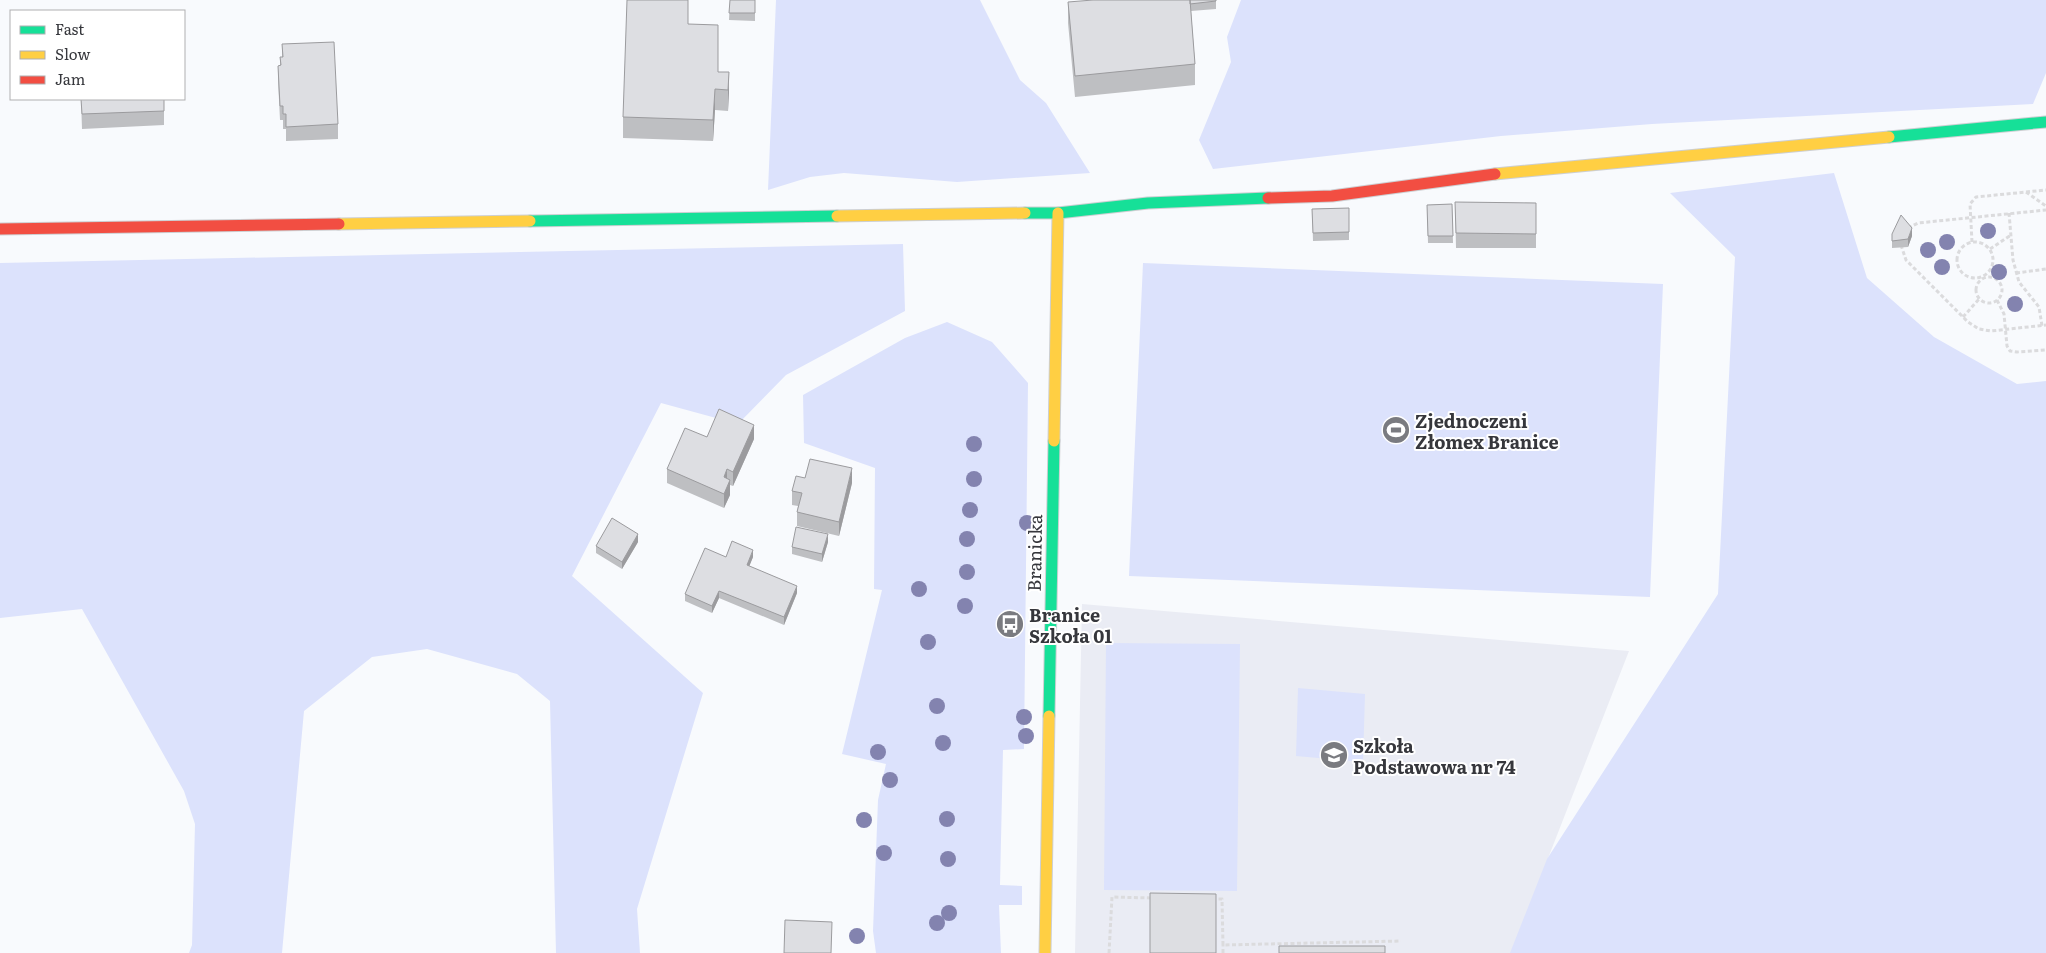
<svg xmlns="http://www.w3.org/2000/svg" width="2046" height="953" font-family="Literata,serif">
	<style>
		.built { fill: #eaecf4 }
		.green { fill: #dce2fc }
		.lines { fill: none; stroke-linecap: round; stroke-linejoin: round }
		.fast-casing { stroke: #cdcfd2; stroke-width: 13 }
		.slow-casing { stroke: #cdcfd2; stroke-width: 13 }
		.jam-casing { stroke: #cdcfd2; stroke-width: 13 }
		.path { stroke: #dbdbdd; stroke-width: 3; stroke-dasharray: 4 2.5; stroke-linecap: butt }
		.fast { stroke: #16e098; stroke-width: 11 }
		.slow { stroke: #ffcf43; stroke-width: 11 }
		.jam { stroke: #f24e42; stroke-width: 11 }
		.tree { fill: #8383af }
		.wall { fill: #bebfc2 }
		.shaded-wall { fill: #9b9b9e }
		.building { fill: #dddee2; stroke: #9b9b9e }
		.labels { text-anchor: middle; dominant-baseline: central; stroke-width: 4; stroke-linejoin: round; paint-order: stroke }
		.poi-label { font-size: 18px; font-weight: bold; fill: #36373c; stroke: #fff; text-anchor: start }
		.street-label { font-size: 18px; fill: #36373c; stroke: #fff }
	</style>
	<rect width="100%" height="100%" fill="#f8fafd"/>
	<path class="built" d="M1082,604L1629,651L1511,953H1075Z"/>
	<path class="green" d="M776,0H980L1020,80L1046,103L1090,173L957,182L844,173L810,177L768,190Z
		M1241,0H2046V73L2033,104L1652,124L1501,136L1213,169L1199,140L1231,62L1227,37Z
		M1834,173L1867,278L1934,337L2017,384L2046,381V953H1510L1547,859L1718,594L1735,257L1670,193Z
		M903,244L905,311L786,375L738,424L661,403L572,576L703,693L637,909L640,953H556L550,701L517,674L427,649L372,657L304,711L282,953H189L192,945L195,824L184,791L82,609L0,618V263Z
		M1143,263L1663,284L1650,597L1129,576Z
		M947,322L992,342L1028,383L1024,749L1003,750L1000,885L1022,886V905H999L1001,953H876L873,931L878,800L886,764L842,754L882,590L874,589L875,468L804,443L803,395L905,338Z
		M1106,643L1240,644L1237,891L1104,890Z
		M1298,688L1365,694L1363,762L1296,756Z"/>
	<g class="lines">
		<defs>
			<path id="fast" d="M1889,137L2046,122
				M1025,213H1058L1148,203L1268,198
				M530,221L837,216
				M1049,716L1054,441"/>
			<path id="slow" d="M1495,174L1889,137
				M837,216L1025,213
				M339,224L530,221
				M1054,441L1058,213
				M1045,953L1049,716"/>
			<path id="jam" d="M1268,198L1332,196L1495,174
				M0,229L339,224"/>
		</defs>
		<use href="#fast" class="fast-casing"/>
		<use href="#slow" class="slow-casing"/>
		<use href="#jam" class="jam-casing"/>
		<path class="path" d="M2026,192L2046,206
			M2009,213L2013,260L2019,282L2039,307L2042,326
			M1908,228L1918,223L2046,210
			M1957 260a18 18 0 1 1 36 0a18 18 0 1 1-36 0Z
			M1972,242L1970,204L1976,197L2046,190
			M1901,245L1906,260L1968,322L1979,329L1991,331L2046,325
			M1990,249L2011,235
			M2016,273L2046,269
			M1976 290a13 13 0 1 1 26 0a13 13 0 1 1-26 0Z
			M1997,300L2004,314L2007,346L2010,351L2017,352L2046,350
			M1963,317L1979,299
			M1212,899H1222L1223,945L1401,941
			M1109,953L1112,897L1153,898
			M1223,953V945"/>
		<use href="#fast" class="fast"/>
		<use href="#slow" class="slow"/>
		<use href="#jam" class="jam"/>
	</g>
	<g class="tree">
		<circle cx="1988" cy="231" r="8"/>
		<circle cx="1947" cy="242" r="8"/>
		<circle cx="1928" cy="250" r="8"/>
		<circle cx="1942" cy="267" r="8"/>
		<circle cx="1999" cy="272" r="8"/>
		<circle cx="2015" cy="304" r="8"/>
		<circle cx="974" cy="444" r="8"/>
		<circle cx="974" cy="479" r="8"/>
		<circle cx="970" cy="510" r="8"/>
		<circle cx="1027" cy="523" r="8"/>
		<circle cx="967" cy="539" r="8"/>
		<circle cx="967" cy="572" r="8"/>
		<circle cx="919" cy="589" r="8"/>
		<circle cx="965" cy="606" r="8"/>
		<circle cx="928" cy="642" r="8"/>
		<circle cx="937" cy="706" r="8"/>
		<circle cx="1024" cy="717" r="8"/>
		<circle cx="1026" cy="736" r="8"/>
		<circle cx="943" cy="743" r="8"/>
		<circle cx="878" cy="752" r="8"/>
		<circle cx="890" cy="780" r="8"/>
		<circle cx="947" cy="819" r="8"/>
		<circle cx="864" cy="820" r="8"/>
		<circle cx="884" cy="853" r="8"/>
		<circle cx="948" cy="859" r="8"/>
		<circle cx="949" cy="913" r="8"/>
		<circle cx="937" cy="923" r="8"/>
		<circle cx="857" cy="936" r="8"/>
	</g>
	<path class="wall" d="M730,0H755V21L729,20Z
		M1216,0V9L1191,11L1195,64V85L1075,97L1068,23V2Z
		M688,24L718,72H729L728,111L715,110L713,141L623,138V117Z
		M282,44L338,124V139L286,141V129H283V120H280L278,80V66L280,65V57H282Z
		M81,99H164V125L82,129Z
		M1455,202L1536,203V248H1456Z
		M1452,204L1453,243H1428L1427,205Z
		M1349,208V240L1313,241L1312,209Z
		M1892,234L1912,236L1908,247L1892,248Z
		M707,437L754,439L733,486L730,485V495L724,508L667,483V469Z
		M805,478L852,483L839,536L797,526V512L798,506L792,505V491Z
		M638,542L622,569L596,553V546Z
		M828,542L822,562L792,554V547Z
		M726,557H753L749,566L797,593L784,625L719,598L712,613L685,601V594Z"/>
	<path class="shaded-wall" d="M729,72V93L728,111V90Z
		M715,89V110L713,141V120Z
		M1912,228V236L1908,247V239Z
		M754,425V439L733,486V472Z
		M852,468V483L839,536V522Z
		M727,469V484L724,477Z
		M730,480V495L724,508V494Z
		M638,534V542L622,569V562Z
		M828,534V542L822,562V554Z
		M753,550V557L747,572V565Z
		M797,586V593L784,625V617Z
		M719,591V598L712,613V606Z"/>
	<path class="building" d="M627,0H688V24L718,25V72H729L728,90L715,89L713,120L623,117Z
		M730,0H755V13H729Z
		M1093,0H1190L1195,64L1075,76L1068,2Z
		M1190,0H1216V1L1190,4Z
		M334,42L338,124L286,127V114H283V106H280L278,66L281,65L280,57H283L282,44Z
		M81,99H164V111L82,114Z
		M1455,202L1536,203V234L1456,233Z
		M1452,204L1453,236H1428L1427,205Z
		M1349,208V232L1313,233L1312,209Z
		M1901,215L1912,228L1908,239L1892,241V234Z
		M719,409L754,425L733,472L727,469L724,477L730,480L724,494L667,469L685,428L707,437Z
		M810,459L852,468L839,522L797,512L802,493L792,491L796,476L805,478Z
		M612,518L638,534L622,562L596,546Z
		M796,527L828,534L822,554L792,547Z
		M732,541L753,550L747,565L797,586L784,617L719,591L712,606L685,594L705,548L726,557Z
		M1150,893L1216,894V953H1150Z
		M785,920L832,922L831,953H784Z
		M1279,946H1385V953H1279Z"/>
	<defs>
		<symbol id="stadium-disc" viewBox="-11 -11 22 22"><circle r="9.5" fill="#7a7b80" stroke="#fff"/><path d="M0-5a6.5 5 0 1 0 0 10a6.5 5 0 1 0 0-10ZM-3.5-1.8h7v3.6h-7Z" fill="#fff"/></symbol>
		<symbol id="bus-disc" viewBox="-11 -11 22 22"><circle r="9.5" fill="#7a7b80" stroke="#fff"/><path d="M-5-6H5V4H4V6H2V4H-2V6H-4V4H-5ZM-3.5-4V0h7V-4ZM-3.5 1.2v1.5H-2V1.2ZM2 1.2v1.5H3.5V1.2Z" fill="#fff"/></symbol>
		<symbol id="school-disc" viewBox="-11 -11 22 22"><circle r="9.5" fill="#7a7b80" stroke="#fff"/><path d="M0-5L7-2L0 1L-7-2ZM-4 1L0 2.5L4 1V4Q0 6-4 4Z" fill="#fff"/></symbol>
	</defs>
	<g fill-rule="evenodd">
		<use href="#stadium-disc" x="1380" y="414" width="32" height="32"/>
		<use href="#bus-disc" x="994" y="608" width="32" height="32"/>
		<use href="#school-disc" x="1318" y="739" width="32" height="32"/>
	</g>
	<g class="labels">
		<g class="poi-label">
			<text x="1415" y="420">Zjednoczeni<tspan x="1415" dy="21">Złomex Branice</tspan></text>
			<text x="1029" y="614">Branice<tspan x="1029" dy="21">Szkoła 01</tspan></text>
			<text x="1353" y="745">Szkoła<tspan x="1353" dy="21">Podstawowa nr 74</tspan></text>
		</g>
		<g class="street-label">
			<text transform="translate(1034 553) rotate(-89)">Branicka</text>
		</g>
	</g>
	<rect x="10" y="10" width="175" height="90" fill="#ffffff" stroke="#afafb1"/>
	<rect x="20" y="26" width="25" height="8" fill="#16e098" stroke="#afafb1"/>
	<text x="55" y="35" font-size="15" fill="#36373c">Fast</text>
	<rect x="20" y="51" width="25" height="8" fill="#ffcf43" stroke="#afafb1"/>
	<text x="55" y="60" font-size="15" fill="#36373c">Slow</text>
	<rect x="20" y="76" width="25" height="8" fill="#f24e42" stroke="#afafb1"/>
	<text x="55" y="85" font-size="15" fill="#36373c">Jam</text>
</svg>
